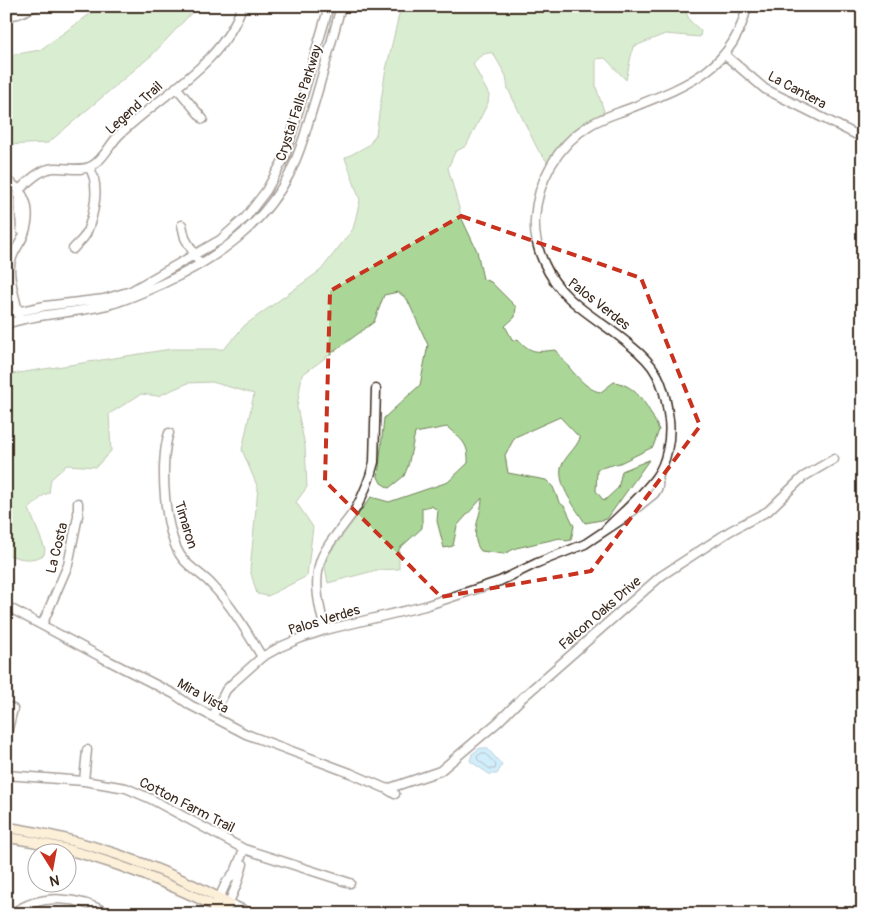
<svg xmlns="http://www.w3.org/2000/svg" width="869" height="920" font-family="Pangolin,sans-serif">
	<style>
		.green { fill: #aad797; stroke: #72805a }
		.water { fill: #97d9f9; stroke: #7293a1 }
		.lines { fill: none; stroke-linecap: round; stroke-linejoin: round }
		.shore { stroke: #607076; stroke-width: 1 }
		.minor-casing { stroke: #3b2a1e; stroke-width: 11 }
		.major-casing { stroke: #3b2a1e; stroke-width: 12 }
		.minor { stroke: #fff; stroke-width: 8 }
		.major { stroke: #fbddab; stroke-width: 9 }
		.marked { fill: none; stroke: #c8321e; stroke-width: 4; stroke-dasharray: 10 6; stroke-linejoin: round }
		.labels { text-anchor: middle; dominant-baseline: central; stroke-width: 4; stroke-linejoin: round; paint-order: stroke }
		.street-label { font-size: 14px; fill: #3b2a1e; stroke: #fff }
	</style>
	<rect width="100%" height="100%" fill="#fff"/>
	<filter id="ink" filterUnits="userSpaceOnUse"><feTurbulence type="fractalNoise" baseFrequency=".02" numOctaves="2"/><feDisplacementMap in="SourceGraphic" scale="10" xChannelSelector="R" yChannelSelector="G"/><feConvolveMatrix kernelMatrix="1 2 1 2 8 2 1 2 1" color-interpolation-filters="sRGB"/></filter>
	<g filter="url(#ink)">
		<path class="green" d="M101,6H198L152,55L48,143L6,145V56L40,50Z
			M401,6H683L690,21L701,31L700,37L665,34L633,47L626,80L605,58L596,59V87L604,111L556,149L549,164L538,150L508,89L506,76L493,53C484,52 478,57 473,64L489,95L488,103L466,146L455,152L448,168L462,219L477,251L483,279L491,282L516,307L515,317L505,326L513,341L518,339C531,354 537,352 555,350C566,362 584,391 601,392L614,382C638,385 650,410 659,430L653,447L620,463L597,469L596,491L604,501L618,488L622,471L649,460L607,519L585,523C576,508 558,487 561,468C564,457 576,449 580,438L560,417L515,437L505,455L508,473L546,480L553,487L559,502L565,507L574,526L571,540L566,541L560,538L516,548L504,554L481,551C468,536 482,515 482,498L457,526L453,546L444,548L437,521L438,510L431,506L422,508V528L399,549V569L377,570L328,583L325,567L326,558L371,497L389,502L448,482L468,463C469,443 461,439 447,427L415,433L408,466L404,476L389,488L381,483L378,477L384,418L420,385L428,345L407,299L398,292L384,295L374,322L302,375L297,407L305,446L307,487L296,502L313,527L307,576L268,596L257,594L250,570L258,488L242,450L254,394L212,382L188,383L158,396L141,394L109,414L111,451L96,467L67,465L51,479L49,493L44,495L29,509L45,549L44,555C30,562 20,559 6,554V375L171,349H224L245,325L321,270L353,229L360,200L345,158L369,145L376,134L385,74Z"/>
		<path class="water" d="M480,748H487L502,765L497,774H489L470,761L472,754Z"/>
		<g class="lines">
			<path class="shore" d="M482,753L486,754L496,765L495,769H490L478,760L477,757Z"/>
			<defs>
				<path id="minor" d="M6,16L18,14L36,6
					M725,55L765,89L863,138
					M176,87L203,119
					M6,180C27,191 32,212 24,234C20,245 11,253 10,266C9,282 16,300 19,316
					M19,190C29,181 40,169 54,168C67,167 80,172 92,166C105,158 109,145 119,135C161,94 223,65 242,6
					M19,192L21,230
					M182,225L185,238L197,259
					M73,249C77,244 83,240 86,234C94,215 101,185 89,167
					M6,314L45,306L104,299L131,291L220,240L246,217L266,191L285,157L329,6
					M6,324C40,312 77,314 111,304C129,299 146,291 164,283C216,259 263,226 290,173C298,156 304,138 309,120C321,82 331,44 341,6
					M169,433C159,461 164,536 183,559C191,569 203,575 212,585C232,606 247,632 262,657
					M606,529C623,512 642,496 656,477C667,463 671,437 669,420C667,404 664,386 656,373C650,362 640,353 630,345C599,318 562,304 544,263C538,250 534,234 535,219C537,182 557,145 590,125C601,118 615,114 628,109C683,87 733,71 747,6
					M6,606L103,658L174,694L190,705L246,734L350,773L387,789L395,794
					M42,625L68,565L78,516V503
					M325,630C320,609 314,588 319,566C323,546 345,526 356,508C364,494 370,478 374,462L376,389
					M6,706L13,709L6,737
					M213,716L226,690L234,682L262,657L280,647L301,638L325,630L425,606L500,581L537,563L585,544L624,518L654,494C659,488 659,484 657,476
					M6,775L84,781L126,788L151,799L244,849L350,883
					M84,781L87,750
					M387,789L440,771L498,722L522,698L661,576L730,531L768,511L803,477L834,459
					M229,903L252,914
					M227,907L237,884L243,864
					M12,914C40,893 79,896 109,914
					M212,914L226,883L236,870L244,849"/>
				<path id="major" d="M6,827C84,839 160,866 229,903
					M6,837C83,848 156,877 225,911"/>
			</defs>
			<use href="#minor" class="minor-casing"/>
			<use href="#major" class="major-casing"/>
			<use href="#minor" class="minor"/>
			<use href="#major" class="major"/>
		</g>
	</g>
	<path d="M0 0H869V920H0ZM461,216L641,278L700,426L591,571L441,597L325,481L330,291Z" fill="#fff" fill-opacity=".55" fill-rule="evenodd"/>
	<path class="marked" d="M461,216L641,278L700,426L591,571L441,597L325,481L330,291Z"/>
	<g class="labels">
		<g class="street-label">
			<text transform="translate(797 90) rotate(28)">La Cantera</text>
			<text transform="translate(299 103) rotate(-72)">Crystal Falls Parkway</text>
			<text transform="translate(134 108) rotate(-42)">Legend Trail</text>
			<text transform="translate(599 304) rotate(38)">Palos Verdes</text>
			<text transform="translate(186 525) rotate(73)">Timaron</text>
			<text transform="translate(57 548) rotate(-76)">La Costa</text>
			<text transform="translate(600 613) rotate(-41)">Falcon Oaks Drive</text>
			<text transform="translate(324 620) rotate(-17)">Palos Verdes</text>
			<text transform="translate(203 696) rotate(29)">Mira Vista</text>
			<text transform="translate(187 805) rotate(27)">Cotton Farm Trail</text>
		</g>
	</g>
	<rect width="869" height="920" fill="none" stroke="#fff" stroke-width="25"/>
	<rect x="12" y="12" width="844" height="895" fill="none" stroke="#3b2a1e" stroke-width="2" filter="url(#ink)"/>
	<g transform="translate(52 868) rotate(169)"><circle r="24" fill="#ffffff" stroke="#b1aaa5"/>
	<path d="M0-4L9 19L0 12L-9 19Z" fill="#c8321e"/>
	<text y="-8" font-size="14" font-weight="bold" text-anchor="middle" fill="#3b2a1e">N</text>
	</g>
</svg>
